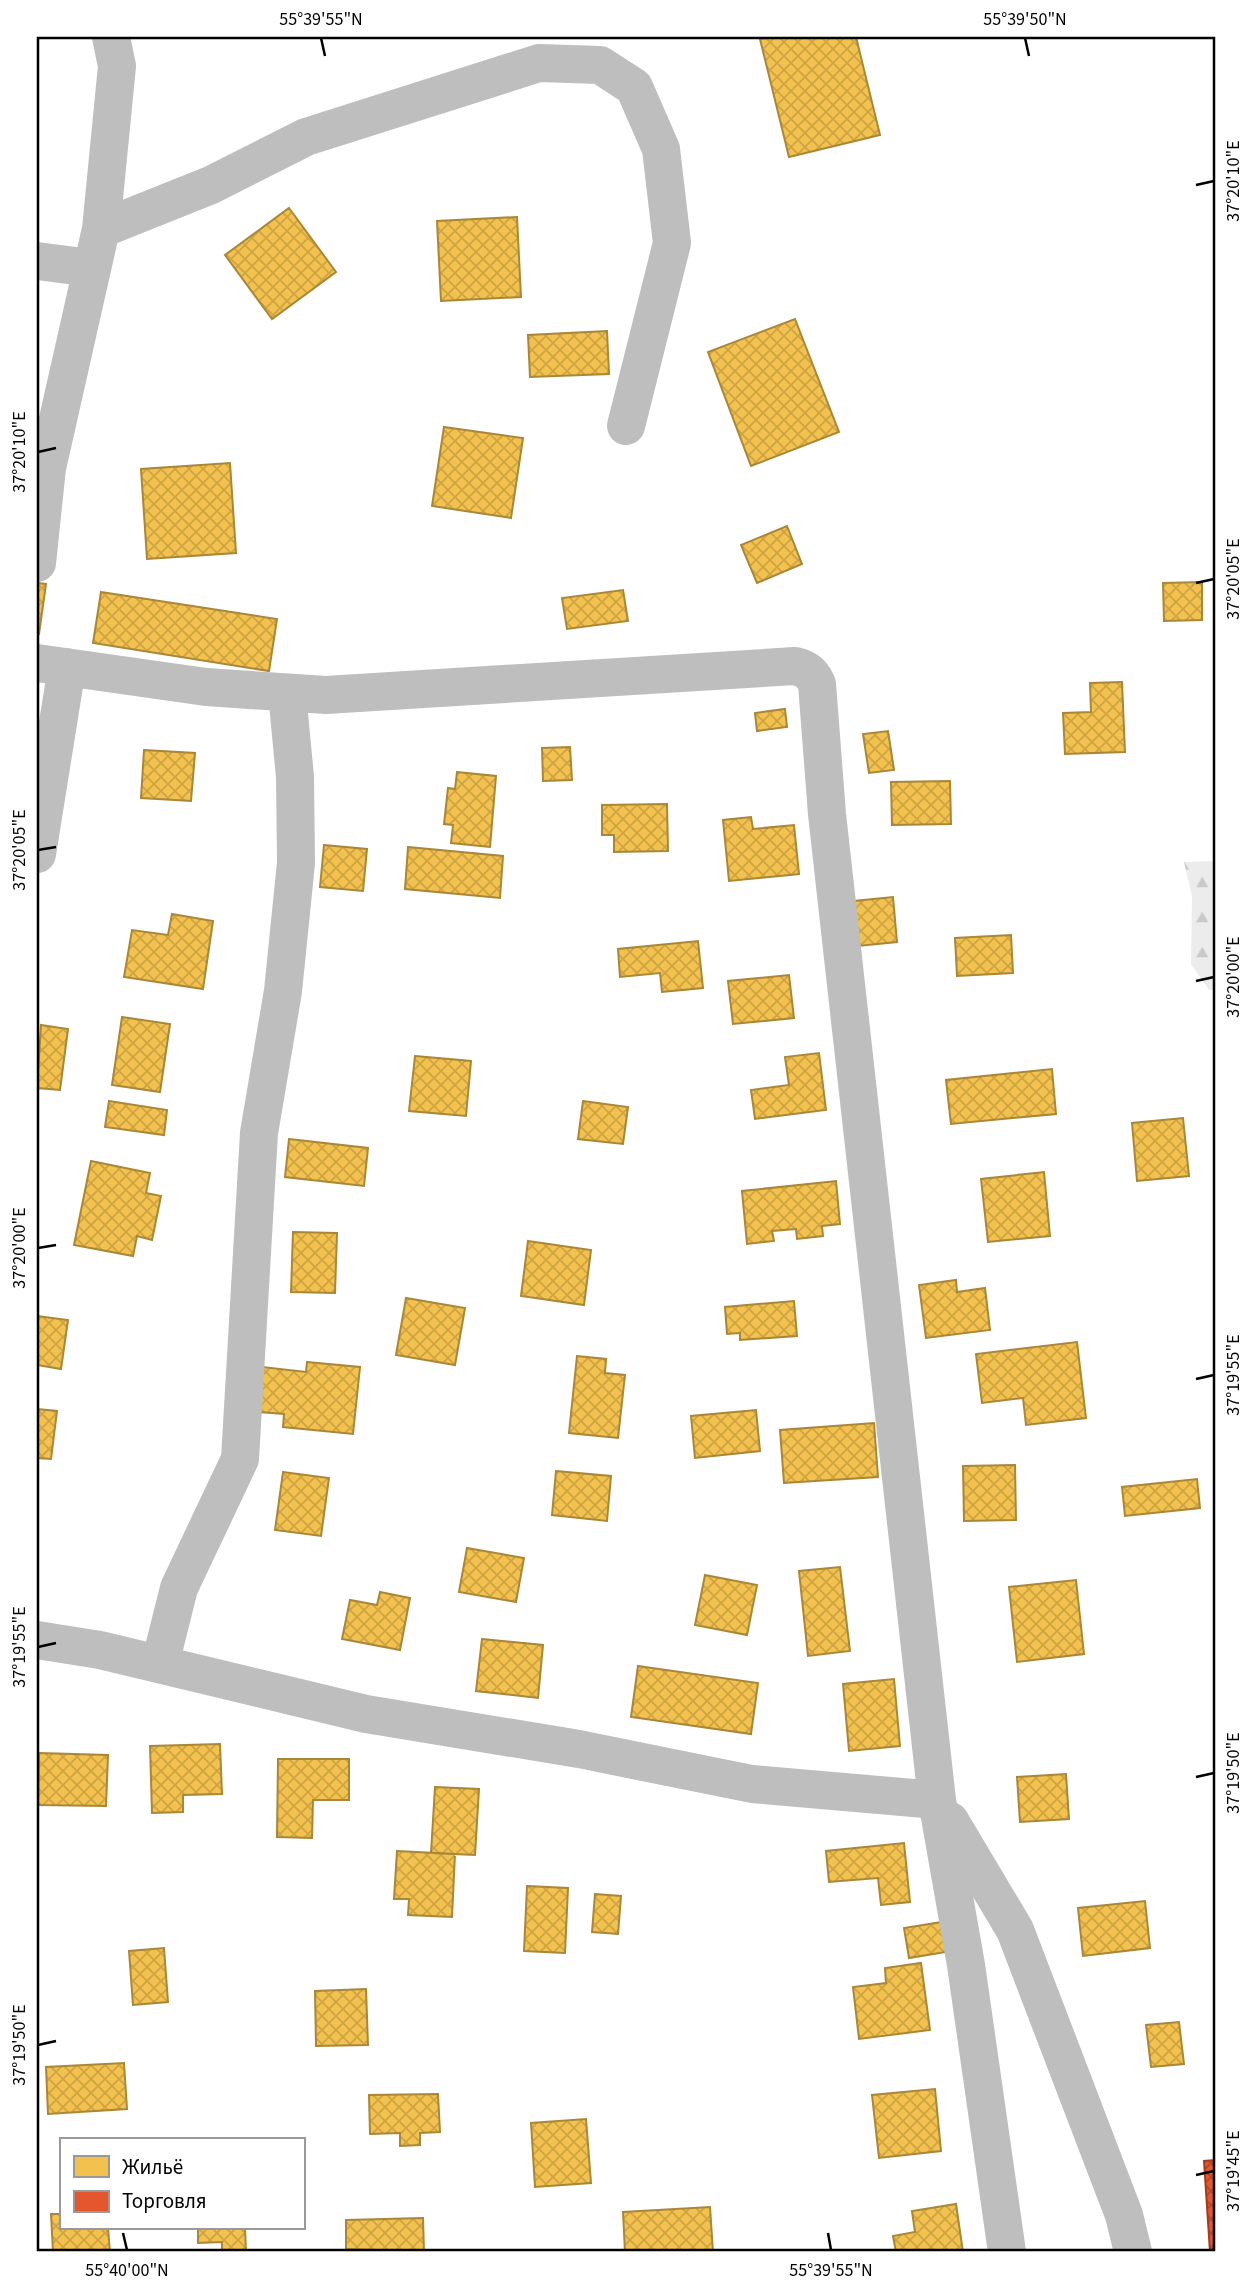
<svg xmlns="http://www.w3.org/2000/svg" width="1252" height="2289" font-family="'Source Sans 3',sans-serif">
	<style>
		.forest { fill: url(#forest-firs) }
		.homes { fill: url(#homes-cross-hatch); stroke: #a98737; stroke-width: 2 }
		.shops { fill: url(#shops-cross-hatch); stroke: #a03d20; stroke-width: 2 }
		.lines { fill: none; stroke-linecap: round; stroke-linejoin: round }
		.minor { stroke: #bebebe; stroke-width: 38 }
		.ticks { fill: none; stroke: #000; stroke-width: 2.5 }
		.neatline { fill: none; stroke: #000; stroke-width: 2.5 }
		.ticks-label { font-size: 18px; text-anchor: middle; fill: #000 }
	</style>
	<defs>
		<pattern id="forest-firs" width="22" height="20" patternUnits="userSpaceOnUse" patternTransform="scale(1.75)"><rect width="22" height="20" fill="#ececec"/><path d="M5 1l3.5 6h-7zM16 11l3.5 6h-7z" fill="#c9c9c9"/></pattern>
		<pattern id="homes-cross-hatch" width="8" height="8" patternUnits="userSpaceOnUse" patternTransform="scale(1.75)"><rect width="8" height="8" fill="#f2c14e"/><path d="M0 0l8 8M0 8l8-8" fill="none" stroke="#cea442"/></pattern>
		<pattern id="shops-cross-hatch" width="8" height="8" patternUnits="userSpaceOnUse" patternTransform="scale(1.75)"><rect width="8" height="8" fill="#e4572e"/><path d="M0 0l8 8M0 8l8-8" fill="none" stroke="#b64625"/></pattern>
	</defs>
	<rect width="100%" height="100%" fill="#fff"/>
	<path class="forest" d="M1215,861V990H1209L1191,964L1192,896L1184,862Z"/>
	<path class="homes" d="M771,37H856L880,135L789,157L760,39Z
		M289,208L336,272L272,319L225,255Z
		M517,217L521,297L441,301L437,221Z
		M795,319L839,432L751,466L708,352Z
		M607,331L609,374L530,377L528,335Z
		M444,427L523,438L511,518L432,506Z
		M230,463L236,553L147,559L141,469Z
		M787,526L802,564L757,583L741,545Z
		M1202,582V620L1164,621L1163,583Z
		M37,583L46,584L39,634H37Z
		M623,590L628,621L567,629L562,598Z
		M101,592L277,619L269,671L93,643Z
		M1122,682L1125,752L1065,754L1063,713L1091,712L1090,683Z
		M785,709L787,727L757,731L755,713Z
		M888,731L894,770L869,773L863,734Z
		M570,747L572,780L543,781L542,748Z
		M144,750L195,753L191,801L141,798Z
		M457,772L496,776L490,847L451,843L453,825L444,824L448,788L455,789Z
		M950,781L951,824L892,825L891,782Z
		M667,804L668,851L614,852V835H602V805Z
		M751,817L753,829L794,825L799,874L729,881L723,820Z
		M324,845L367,849L363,891L320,887Z
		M408,847L503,856L500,898L405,889Z
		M893,897L897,942L858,946L854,901Z
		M172,914L213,921L203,989L124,977L132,930L168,935Z
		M1011,935L1013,973L957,976L955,938Z
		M698,941L703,988L662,992L660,973L620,977L618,949Z
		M789,975L794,1018L733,1024L728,981Z
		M122,1017L170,1024L160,1092L112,1085Z
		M41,1025L68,1029L60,1090L37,1088Z
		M819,1053L826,1110L755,1119L751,1090L789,1085L785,1057Z
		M415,1056L471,1061L466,1116L409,1111Z
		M1052,1069L1056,1114L951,1124L946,1080Z
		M109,1101L167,1110L164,1135L105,1127Z
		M583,1101L628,1107L623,1144L578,1139Z
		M1183,1118L1189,1176L1137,1181L1132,1123Z
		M289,1139L368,1148L364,1186L285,1177Z
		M91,1161L150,1173L146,1193L161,1196L152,1240L137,1236L133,1256L74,1245Z
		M1044,1172L1050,1236L988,1242L981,1179Z
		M836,1181L840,1224L822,1226L823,1236L797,1239L796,1229L772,1231L774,1241L747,1244L742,1191Z
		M293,1232L337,1233L335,1293L291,1292Z
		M528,1241L591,1250L584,1305L521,1296Z
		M956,1280L957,1292L985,1288L990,1330L926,1338L919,1285Z
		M406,1298L465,1308L455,1365L396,1355Z
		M794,1301L797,1336L740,1340V1333L727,1334L725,1307Z
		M37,1316L68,1320L61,1369L37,1365Z
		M1077,1342L1086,1418L1026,1425L1023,1398L982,1403L976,1354Z
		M577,1356L606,1359L605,1373L625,1375L618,1438L569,1433Z
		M307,1362L360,1367L353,1434L283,1427L284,1414L259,1412L263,1367L306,1372Z
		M37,1409L57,1411L51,1459L37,1458Z
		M756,1410L760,1451L695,1458L691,1416Z
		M874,1423L878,1477L784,1483L780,1430Z
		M1015,1465L1016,1520L964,1521L963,1466Z
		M556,1471L611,1476L607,1521L552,1515Z
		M283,1472L329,1478L321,1536L275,1530Z
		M1197,1479L1200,1508L1125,1516L1122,1487Z
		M467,1548L524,1558L516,1602L459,1592Z
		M840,1567L850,1651L808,1656L799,1571Z
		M705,1575L757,1585L747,1635L695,1625Z
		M1076,1580L1084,1654L1017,1662L1009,1587Z
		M380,1592L410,1598L400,1650L342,1639L350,1600L377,1605Z
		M482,1639L543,1645L538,1698L476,1691Z
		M638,1666L758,1683L751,1734L631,1717Z
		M894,1679L900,1746L849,1751L843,1684Z
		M220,1744L222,1794L183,1795V1812L152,1813L150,1746Z
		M39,1753L108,1755L106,1806L38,1805Z
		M278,1759H349V1800H313L312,1838L277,1837Z
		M1066,1774L1069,1819L1020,1822L1017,1777Z
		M435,1787L479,1789L475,1855L431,1853Z
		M904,1843L910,1902L881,1905L878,1878L829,1882L826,1851Z
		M397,1851L455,1854L452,1917L408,1915L409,1899H394Z
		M527,1886L568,1888L565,1953L524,1951Z
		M595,1894L621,1896L618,1934L592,1932Z
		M1145,1901L1150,1948L1083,1956L1078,1908Z
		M942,1922L946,1952L909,1958L904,1928Z
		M164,1948L168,2002L133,2005L129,1951Z
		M921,1963L930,2030L859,2039L853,1987L886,1983L885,1968Z
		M366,1989L368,2045L316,2046L315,1991Z
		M1179,2022L1184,2064L1151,2067L1146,2025Z
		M124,2063L127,2109L48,2114L46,2067Z
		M935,2089L941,2151L879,2158L872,2095Z
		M438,2094L440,2132L420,2133V2145L400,2146V2133L370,2134L369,2095Z
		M586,2119L591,2183L535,2187L531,2123Z
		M956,2204L963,2252H896L893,2236L915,2232L912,2211Z
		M710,2207L713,2252H625L623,2212Z
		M51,2214H61V2228H108L110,2252H53Z
		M423,2218L424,2252L346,2249V2220Z
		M198,2228H245L246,2252H222V2242L198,2243Z"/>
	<path class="shops" d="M1215,2160V2252H1210L1204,2161Z"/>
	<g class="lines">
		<path class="minor" d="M101,229L211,185L306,137L539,63L600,65L634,87L661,149L672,243L626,426
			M37,261L91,268
			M37,563L47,468L101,229L117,66L111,37
			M37,663L206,687L326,695L795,666C807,669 812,673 817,684L827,814L937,1800L966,1965L1007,2252
			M37,854L67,667
			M37,1640L100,1650L366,1714L579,1749L752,1784L937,1800
			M160,1664L179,1588L240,1459L259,1133L283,991L296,863L295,777L287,693
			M950,1821L1015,1930L1124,2215L1133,2252"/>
	</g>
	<path class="ticks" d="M321,38L325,56M1025,38L1029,56M1196,185L1214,181M38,452L56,448M1196,583L1214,579M38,850L56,847M1196,981L1214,977M38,1248L56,1245M1196,1379L1214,1375M38,1647L56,1643M1196,1777L1214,1773M38,2045L56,2041M1196,2175L1214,2171M123,2233L127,2250M828,2233L831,2250"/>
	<rect width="1252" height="2289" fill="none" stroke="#ffffff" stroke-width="77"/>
	<rect x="60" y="2138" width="245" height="91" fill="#ffffff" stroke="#999999" stroke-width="2"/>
	<rect x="74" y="2156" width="35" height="21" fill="#f2c14e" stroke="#999999" stroke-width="2"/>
	<text x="122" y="2174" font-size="21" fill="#000000">Жильё</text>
	<rect x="74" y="2191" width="35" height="21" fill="#e4572e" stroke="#999999" stroke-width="2"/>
	<text x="122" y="2208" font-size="21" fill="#000000">Торговля</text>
	<rect x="38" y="38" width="1176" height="2212" class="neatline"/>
	<g class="ticks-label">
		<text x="321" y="25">55°39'55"N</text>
		<text x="1025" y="25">55°39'50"N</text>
		<text transform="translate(1233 181) rotate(-90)" y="6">37°20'10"E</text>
		<text transform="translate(19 452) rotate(-90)" y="6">37°20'10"E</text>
		<text transform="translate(1233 579) rotate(-90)" y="6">37°20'05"E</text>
		<text transform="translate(19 850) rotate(-90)" y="6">37°20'05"E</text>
		<text transform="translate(1233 977) rotate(-90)" y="6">37°20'00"E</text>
		<text transform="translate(19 1248) rotate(-90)" y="6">37°20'00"E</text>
		<text transform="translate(1233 1375) rotate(-90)" y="6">37°19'55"E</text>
		<text transform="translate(19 1647) rotate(-90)" y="6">37°19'55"E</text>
		<text transform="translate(1233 1773) rotate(-90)" y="6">37°19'50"E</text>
		<text transform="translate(19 2045) rotate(-90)" y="6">37°19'50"E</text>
		<text transform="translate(1233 2171) rotate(-90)" y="6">37°19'45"E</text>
		<text x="127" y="2276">55°40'00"N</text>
		<text x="831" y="2276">55°39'55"N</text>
	</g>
</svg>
